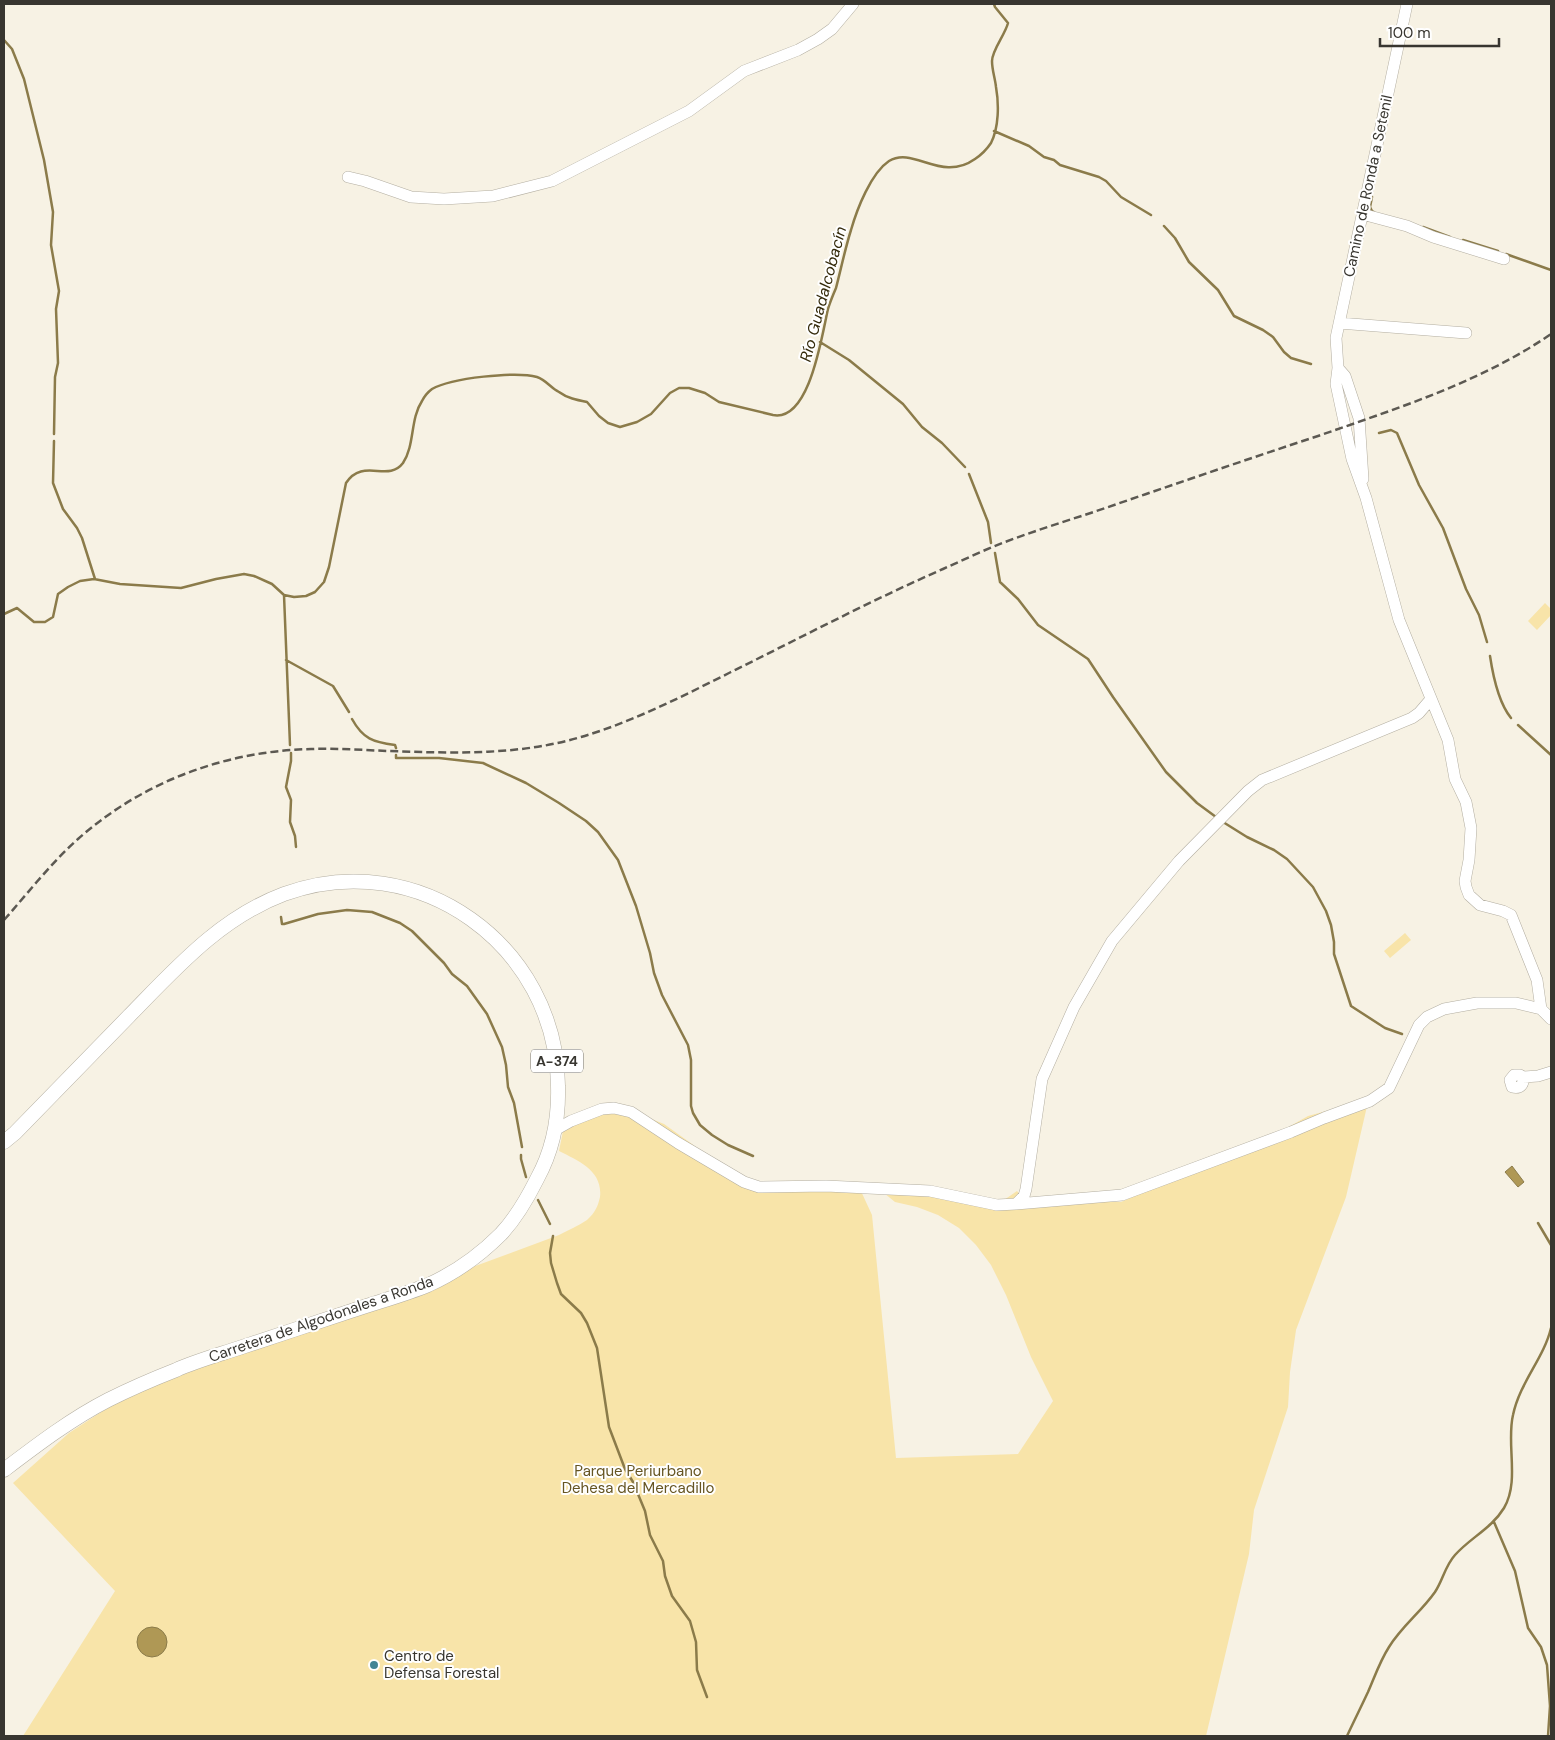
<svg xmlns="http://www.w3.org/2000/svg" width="1555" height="1740" font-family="'DM Sans',sans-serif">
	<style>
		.green { fill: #f8e4a9 }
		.water { fill: #af9855; stroke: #8b7b4a }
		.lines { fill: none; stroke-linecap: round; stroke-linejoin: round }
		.stream { stroke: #8b7b4a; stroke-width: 2.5 }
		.minor-casing { stroke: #b3aea1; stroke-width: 12 }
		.major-casing { stroke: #b3aea1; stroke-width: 15 }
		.minor { stroke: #fff; stroke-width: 11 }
		.major { stroke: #fff; stroke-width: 14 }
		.rail { stroke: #5c5952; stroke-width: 2.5; stroke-dasharray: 8 4; stroke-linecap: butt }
		.poi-dot { fill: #418494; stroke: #fff; stroke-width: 2 }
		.labels { text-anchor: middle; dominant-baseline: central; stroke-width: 4; stroke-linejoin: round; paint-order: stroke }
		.shield { fill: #fff; stroke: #74726e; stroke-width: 1 }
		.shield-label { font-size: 14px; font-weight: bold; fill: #383630 }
		.street-label { font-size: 15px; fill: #383630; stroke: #fff }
		.park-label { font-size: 15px; fill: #652; stroke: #fff }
		.poi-label { font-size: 15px; fill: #383630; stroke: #fff; text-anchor: start }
		.water-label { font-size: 16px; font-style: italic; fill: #352b0c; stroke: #fff }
	</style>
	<rect width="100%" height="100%" fill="#f7f2e4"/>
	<path class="green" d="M1545,603L1551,609V615L1537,630L1528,621Z
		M1405,933L1411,940L1390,958L1384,951Z
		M1368,1102L1346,1197L1296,1330L1290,1372L1288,1407L1254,1510L1249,1554L1206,1736H23L115,1591L13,1483L69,1433L115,1403L151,1386L559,1235C568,1230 578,1226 587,1220C595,1213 598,1206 600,1197C603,1171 579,1161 559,1151L565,1121L603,1109L644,1116L664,1124L692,1144L715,1164L759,1184L860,1189L872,1215L896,1458L1018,1454L1053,1401L1031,1357L1006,1295L991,1265L976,1245L959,1228L938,1215L917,1207L895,1202L879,1189L1004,1200L1017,1191L1027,1202H1121L1278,1133L1308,1116L1330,1110Z"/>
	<path class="water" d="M1512,1166L1524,1182L1518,1187L1505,1172Z
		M137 1642a15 15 0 1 1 30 0a15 15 0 1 1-30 0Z"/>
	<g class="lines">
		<path class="stream" d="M4,40L12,49L24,79L44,160L53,212L51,245L59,291L56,309L58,363L55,377L54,434
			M994,131L1029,146L1044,157L1054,160L1060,165L1099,177L1106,181L1121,197L1151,215
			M1372,197L1370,207L1372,211L1374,212
			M1164,226L1175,238L1189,262L1218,290L1234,316L1263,330L1273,337L1284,352L1291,358L1311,364
			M1423,227L1450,237
			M1463,240L1498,251
			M1506,254L1551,270
			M820,342L849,360L903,404L922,427L942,443L965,467
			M1379,433L1391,430L1397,433L1419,485L1443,528L1466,589L1479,615L1487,642
			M54,441L53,483L63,509L77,528L82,538L95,579
			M969,474L988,522L991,543
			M995,553L1000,582L1018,599L1038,625L1088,659L1113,697L1166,772L1197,803L1216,817
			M284,595L290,745
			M4,614L17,608L34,622H45L53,617L58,594L68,587L80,581L94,579L120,584L181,588L216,579L244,574L254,576L272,584L284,595L294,597L306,596L315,592L324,582L329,567L346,483C363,457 388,483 403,463C415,445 410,419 422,401C424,397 428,392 432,389C451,378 516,371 537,377C546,380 551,388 559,392C567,398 577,400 587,402L599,416L608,423L620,427L637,422L651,414L670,393L679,388H689L705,393L719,402L773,415C810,422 822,334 828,309C830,302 833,295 836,288C841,269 845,249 851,230C857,209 871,173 889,161C914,146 941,183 975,159C981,155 987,149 991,143C999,127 999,104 996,87C995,78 992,70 992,61C992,50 1005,35 1008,23L995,7L994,4
			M1490,656C1493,676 1498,702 1511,718
			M286,660L333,686L349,712
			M352,719C363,739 373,742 395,745L396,748
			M1518,725L1551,755
			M291,753V761L286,787L291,800L290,822L295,836L296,847
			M396,755V758H439L483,763L526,783L559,803L586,821L598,832L618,860L636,906L650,953L654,973L662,995L688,1045L691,1060V1106L693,1113L700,1125L712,1135L728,1145L753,1156
			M1223,822L1247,837L1274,850L1287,859L1313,887L1326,911L1331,925L1334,942V954L1351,1006L1385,1028L1402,1034
			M281,917L282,924H284L318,914L347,910L372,912L400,923L412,931L444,963L452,974L467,986L487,1014L502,1047L506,1065L508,1087L514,1103L522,1147
			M521,1155V1159L526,1177
			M538,1200L550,1224
			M1538,1223L1551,1245
			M553,1236L550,1253L551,1263L557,1283L561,1294L581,1313L587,1323L597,1348L609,1427L625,1469L633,1482L645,1511L650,1535L663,1561L665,1576L672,1596L690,1621L696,1642L697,1670L707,1697
			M1494,1522L1515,1571L1528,1628L1541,1647L1547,1665L1550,1706L1548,1736
			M1347,1736C1354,1721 1361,1707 1368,1692C1375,1676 1380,1661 1389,1647C1402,1626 1421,1612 1435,1592C1443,1580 1445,1566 1455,1555C1470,1538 1492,1528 1504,1508C1520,1481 1506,1444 1513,1415C1520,1382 1544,1358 1551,1328"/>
		<defs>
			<path id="minor" d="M1407,4L1336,338L1338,368L1336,384L1352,459L1366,498L1399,620L1448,740L1455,779L1466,802L1471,828L1469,860L1465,881L1466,887L1469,895L1480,905L1503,911L1511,915L1537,980L1541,1009L1551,1019
				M348,177L365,181L411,197L444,199L493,196L552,181L689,111L744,71L798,50L818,39L832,29L853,4
				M1362,214L1407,226L1433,237L1504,259
				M1339,323L1466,333
				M1338,368L1345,376L1359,418L1363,479
				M1523,1077C1524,1085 1520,1089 1512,1087L1510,1080L1514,1075H1520L1523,1077L1538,1076L1551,1072
				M555,1130L571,1121L602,1109L614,1108L631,1112L678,1143L744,1182L759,1187L826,1186L930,1191L997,1205L1016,1204L1024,1196L1026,1189L1042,1079L1074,1007L1112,941L1179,861L1248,791L1262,780L1412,718L1419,713L1431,699
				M1016,1204L1122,1195L1291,1132L1324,1118L1370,1101L1389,1088L1419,1025L1427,1017L1444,1009L1477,1003H1516L1541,1009"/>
			<path id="major" d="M4,1142L15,1133C53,1094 91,1055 129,1016C176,968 220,918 284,894C418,845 557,946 558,1086C559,1119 553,1150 537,1179C527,1199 516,1218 501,1234C480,1255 455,1273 428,1285C404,1295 377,1302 351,1311C314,1323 276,1336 239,1348C218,1355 196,1361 176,1370C153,1379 130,1389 108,1400C71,1419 37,1445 4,1470"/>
		</defs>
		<use href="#minor" class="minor-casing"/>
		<use href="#major" class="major-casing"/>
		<use href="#minor" class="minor"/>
		<use href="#major" class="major"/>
		<path class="rail" d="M4,920C28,893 51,863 78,839C142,782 225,751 311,749C336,748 362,750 387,751C452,753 517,756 581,737C632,722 681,697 729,673C800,638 870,601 943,569C963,560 984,550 1005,542C1042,528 1080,517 1117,504C1184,481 1251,458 1318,436C1398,408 1481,382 1551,334"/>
	</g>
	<circle class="poi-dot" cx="374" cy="1665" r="5"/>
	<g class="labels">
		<rect class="shield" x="531" y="1049.5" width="52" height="23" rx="4"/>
		<g class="shield-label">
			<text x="557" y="1061">A-374</text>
		</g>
		<g class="street-label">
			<text transform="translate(1368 186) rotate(-78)">Camino de Ronda a Setenil</text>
			<text transform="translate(321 1319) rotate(-19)">Carretera de Algodonales a Ronda</text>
		</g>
		<g class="park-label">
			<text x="638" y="1471">Parque Periurbano<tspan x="638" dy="17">Dehesa del Mercadillo</tspan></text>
		</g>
		<g class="poi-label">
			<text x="384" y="1656">Centro de<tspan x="384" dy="17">Defensa Forestal</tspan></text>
		</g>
		<g class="water-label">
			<text transform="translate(823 294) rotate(-75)">Río Guadalcobacín</text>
		</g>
	</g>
	<rect width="1555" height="1740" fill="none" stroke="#383630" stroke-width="10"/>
	<path d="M1380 38v8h119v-8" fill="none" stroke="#383630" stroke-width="2.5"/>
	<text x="1388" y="38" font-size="15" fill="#383630" stroke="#ffffff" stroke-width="4" paint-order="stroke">100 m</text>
</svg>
